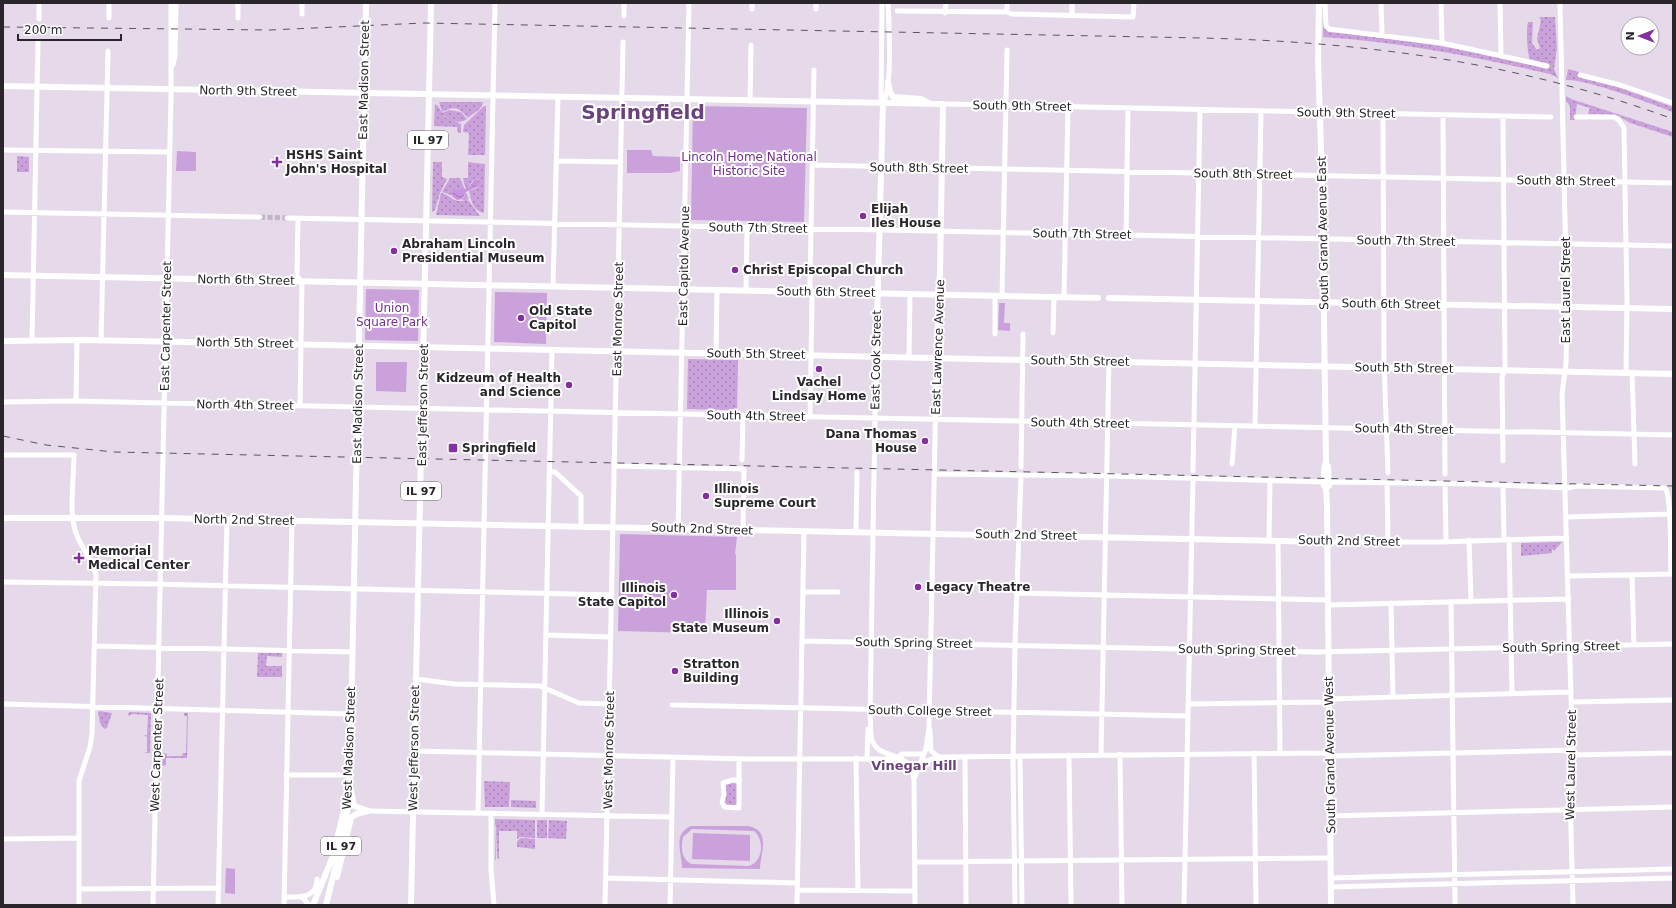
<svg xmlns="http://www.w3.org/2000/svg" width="1676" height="908" font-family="'DejaVu Sans',sans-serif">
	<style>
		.grass { fill: url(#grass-dots) }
		.park { fill: #cba1dc; fill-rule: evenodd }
		.water { fill: url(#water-waves) }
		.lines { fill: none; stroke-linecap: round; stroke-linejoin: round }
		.minor-tunnel { stroke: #bfb5c4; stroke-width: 5; stroke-dasharray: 5 2.5; stroke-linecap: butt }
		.minor { stroke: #fff; stroke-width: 5 }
		.major { stroke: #fff; stroke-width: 6 }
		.rail { stroke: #5a545d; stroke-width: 1; stroke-dasharray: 7 7; stroke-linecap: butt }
		.poi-dot { fill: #822f9f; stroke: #fff; stroke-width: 1.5 }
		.labels { text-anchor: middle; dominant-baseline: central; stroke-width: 4; stroke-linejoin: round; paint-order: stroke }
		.shield { fill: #fff; stroke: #69666b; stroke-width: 1 }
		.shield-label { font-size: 11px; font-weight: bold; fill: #29252b }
		.street-label { font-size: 12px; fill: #29252b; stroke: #fff }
		.poi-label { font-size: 12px; font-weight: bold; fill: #29252b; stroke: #fff; text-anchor: start }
		.park-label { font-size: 12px; fill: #72308a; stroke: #fff }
		.neighbourhood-label { font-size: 13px; font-weight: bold; fill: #6b437b; stroke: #fff }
		.town-label { font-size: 20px; font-weight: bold; fill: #6b437b; stroke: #fff }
	</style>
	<defs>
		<pattern id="grass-dots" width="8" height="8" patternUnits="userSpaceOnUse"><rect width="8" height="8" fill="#cba1dc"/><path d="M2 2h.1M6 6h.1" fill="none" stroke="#a583b3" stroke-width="1.8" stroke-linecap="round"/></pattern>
		<pattern id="water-waves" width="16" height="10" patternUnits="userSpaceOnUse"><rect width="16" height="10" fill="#ca93e0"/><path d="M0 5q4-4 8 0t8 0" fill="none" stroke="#a478b6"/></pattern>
	</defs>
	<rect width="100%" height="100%" fill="#e5d9ea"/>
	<path class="grass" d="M1539,17H1555L1557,48L1554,69L1558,78L1550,74C1476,57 1400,42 1323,37V18L1326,30L1329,32C1403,40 1476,49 1547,69L1548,64L1530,59C1527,53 1526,29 1528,22H1533L1532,43L1537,50L1540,48L1537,39L1541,20Z
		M1568,69L1579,72L1578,76L1615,86L1673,107V112C1649,103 1587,79 1566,80Z
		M1566,96L1571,99L1673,132V137L1630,123L1617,115L1588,114L1590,108L1577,104L1575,120H1570V106L1566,101Z
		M439,102H483C482,110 473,113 468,118C458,107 455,106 442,112Z
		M435,104L438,106L445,117L461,124V133H458L457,127L434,126Z
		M484,106H486L485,155H468L469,133L463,132L464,125Z
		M449,110L461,112L467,119C459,125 448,120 442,113Z
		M17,156L29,157V172H17Z
		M433,162H442V177L447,179L440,193L435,210L432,212Z
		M468,162L485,164L484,213C473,211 471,200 469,191L478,187V179L475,178L467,189L464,184L463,178H468Z
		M450,178H460L465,190L455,189L451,195L442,192Z
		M441,193C451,195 454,204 465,200H462L466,193L469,199L466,200L469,201L480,216L436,215Z
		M688,359L738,360L737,410L687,409Z
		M1562,542L1554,551L1552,549V553L1521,556V543Z
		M258,653H282V657L267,656L266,666H282V677H257Z
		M100,711L112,713L107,728L104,729L100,723L98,712Z
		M131,712L151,713L150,753H144L147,752V737L144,735H147L148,715L132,714L128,716L129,712Z
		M184,713H188L187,758H166V765L162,766L163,753L167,754V756H182L183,753H186L187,716H184Z
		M484,781L510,782L509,807H485Z
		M729,782L738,784L737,804L732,806L724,804V785Z
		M511,800L536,801V808L511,807Z
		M495,819L535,820V838L520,837L517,839V831H499V859L497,857L496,827L495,824L496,860L495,859Z
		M537,820H547V838H537Z
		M549,820L567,821L566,839L548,838Z
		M521,838L535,839V849L517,847V841Z"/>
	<path class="park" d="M693,106L807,108L804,222L691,220Z
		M627,150H651L653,156L680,157V171L670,173H627Z
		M177,151L196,152V171H176Z
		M366,289L419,290L418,341L365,340Z
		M495,292L547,293L546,344L494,342Z
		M999,303H1005L1004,323H1010V331L998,330Z
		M376,362H407L406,392L376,391Z
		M620,534L737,537L735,554H736V590H707L705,631H694V633L618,631Z
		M691,826H748C772,830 760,854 760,869L682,868C682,853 672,834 691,826ZM692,829L754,831C765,840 763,862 749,866L691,864C681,858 681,848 683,837Z
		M693,833L750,835V861L692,859Z
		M226,868L235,869V894L225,893Z"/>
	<path class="water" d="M475,178L478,180V186L466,192L462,199L457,200L451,195L454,189C466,190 470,189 475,178Z"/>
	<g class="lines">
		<path class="minor-tunnel" d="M260,217L287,218"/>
		<path class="minor" d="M882,3L881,98L883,103
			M1381,3L1382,35
			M1441,3L1442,43
			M1500,3L1501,55
			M1560,3L1567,307L1566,364L1562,393L1573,764L1570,794L1573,905
			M1319,4H1325L1326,26L1329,29L1442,43L1547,66
			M752,9V3
			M816,9V3
			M897,11L1007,12L1012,14L1133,17L1134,3
			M1007,12V3
			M945,13L946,3
			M302,14V3
			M1072,14V3
			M624,16V3
			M109,18V3
			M238,18V3
			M39,19V3
			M173,65L175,56L176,3
			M1580,75L1620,85L1673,103
			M750,101L751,45
			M883,103C893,88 889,23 888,3
			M943,104L1551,117
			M1383,114L1384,361L1388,473
			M1443,115L1445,474
			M1576,117H1614L1619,120L1624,128L1627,302L1626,372
			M3,150L170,152
			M556,161L621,162
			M812,165L1673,183
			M3,212L260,217
			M287,218L1673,246
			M298,218L297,276L302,282L300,406
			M1126,235L1128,109
			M553,286L558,97
			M746,291L747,227
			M1002,296L1007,50
			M1064,297L1068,107
			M1053,333L1054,297
			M995,334V296
			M32,341L38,41
			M101,341L108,51
			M716,353L717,290
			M876,356L870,715C871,723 870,732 872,740C878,757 897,752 908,764C912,768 913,774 914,779
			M909,357L910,294
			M1632,372L1635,464
			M76,401L77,340
			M3,402L72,401L1673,435
			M810,417L812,298L810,284L814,70
			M1255,426L1261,111
			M3,455H74C74,477 69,509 75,530C79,546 93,558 96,575L92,733L90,747L79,781V905
			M742,460L743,416
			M1503,461L1502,377L1505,370L1503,117
			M1232,464L1235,426
			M615,466L744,469L743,531
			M1021,467L1023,334
			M1193,471L1200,110
			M550,472H555L581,496V526
			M935,474L1111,476L1324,482
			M1329,483L1336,482L1478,484L1568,488L1576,486L1665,488C1672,495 1670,560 1671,574
			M1387,483L1388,542
			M1445,484L1446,540
			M1503,484L1504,539
			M1566,517L1673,514
			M678,529L689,3
			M856,532L857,472
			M1509,539L1512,694
			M1469,540L1471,602
			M1269,541L1270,480
			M1278,541L1280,753
			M1327,542H1440L1567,538
			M1632,575L1634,645
			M1568,576L1673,574
			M3,582L153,584L612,595
			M803,592H838
			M1016,593L1328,600
			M1451,602L1455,905
			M1391,603L1393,697
			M1328,605L1569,599
			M546,635L611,637
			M802,641L1316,652L1673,644
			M95,646L353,652
			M415,679L455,684L540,686L579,703L610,704
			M1329,699L1571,692
			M1572,702L1673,700
			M3,704L351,714
			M1188,704L1329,702
			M672,705L1188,716
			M930,730L931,751L939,757
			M415,751L749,759H902
			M1254,753L1256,905
			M1120,754L1122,905
			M1069,755L1071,905
			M1101,755L1109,361
			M1573,755L1673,753
			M1020,756L1022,905
			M1330,756L1573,750
			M898,757L902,754H924
			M965,757L966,905
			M856,758L858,890
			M867,758L868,729
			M739,759V808L725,807L722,803L724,794L723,783L733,780H740
			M919,763L940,757L1330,753
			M286,775H350
			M368,811L672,817
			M478,812L495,3
			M491,813V870L494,905
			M542,814L552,350
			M1330,816L1673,807
			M3,839L78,838
			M915,862L1331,858
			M606,878L797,883
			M1331,878L1673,869
			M1331,887L1673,878
			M79,889L219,888
			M797,890L915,891
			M284,897C299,897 317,899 317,879
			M302,897L309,905
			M153,905L171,97V3
			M218,905L227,519
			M284,905L292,521
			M605,905L623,42
			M670,905L673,758
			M797,905L804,532
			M915,905L914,779L926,749L929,727L938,294
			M1015,905L1013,762L1015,645L1021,475
			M1184,905L1193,478"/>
		<path class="major" d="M1319,3L1318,60L1322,176L1326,462C1323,469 1324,478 1324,486L1326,487L1327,507L1331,905
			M888,82L890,92L893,97L921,99L929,103
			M3,86L943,104L940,273L938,294
			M3,275L1098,298
			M1109,298L1673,309
			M3,341L84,340L235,343L1673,374
			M876,356L883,103
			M1326,464L1328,466L1329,486L1326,487
			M3,518H162L1327,542
			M351,790L354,806L366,810
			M337,877L351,818L356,814L368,811
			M313,905L333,856L344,810
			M326,905L346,824L350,775L366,3
			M411,905L431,3"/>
		<path class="rail" d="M3,27L270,30L424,23L1202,38C1365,42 1518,62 1673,119
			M3,436L46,445L114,452L1673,486"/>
	</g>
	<g class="poi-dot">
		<path d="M275 156h4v4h4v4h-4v4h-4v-4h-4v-4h4z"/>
		<circle cx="863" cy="216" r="4"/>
		<circle cx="394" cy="251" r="4"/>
		<circle cx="735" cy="270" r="4"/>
		<circle cx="521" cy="318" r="4"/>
		<circle cx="819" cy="369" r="4"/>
		<circle cx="569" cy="385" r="4"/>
		<circle cx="925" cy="441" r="4"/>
		<rect x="448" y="443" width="10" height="10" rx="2"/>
		<circle cx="706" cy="496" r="4"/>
		<path d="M77 552h4v4h4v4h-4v4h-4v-4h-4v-4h4z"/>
		<circle cx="918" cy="587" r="4"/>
		<circle cx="674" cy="595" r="4"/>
		<circle cx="777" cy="621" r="4"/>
		<circle cx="675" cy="671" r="4"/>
	</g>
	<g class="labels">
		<g class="shield">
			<rect x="408" y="131" width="40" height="18" rx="3"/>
			<rect x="401" y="482" width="40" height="18" rx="3"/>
			<rect x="321" y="837" width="40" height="18" rx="3"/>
		</g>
		<g class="shield-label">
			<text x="428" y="140">IL 97</text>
			<text x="421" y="491">IL 97</text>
			<text x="341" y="846">IL 97</text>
		</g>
		<g class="street-label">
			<text transform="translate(364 80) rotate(-89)">East Madison Street</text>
			<text transform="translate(248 91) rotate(1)">North 9th Street</text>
			<text transform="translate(1022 106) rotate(1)">South 9th Street</text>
			<text transform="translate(1346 113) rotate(1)">South 9th Street</text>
			<text transform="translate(919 168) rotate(1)">South 8th Street</text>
			<text transform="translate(1243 174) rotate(1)">South 8th Street</text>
			<text transform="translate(1566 181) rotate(1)">South 8th Street</text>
			<text transform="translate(758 228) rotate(1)">South 7th Street</text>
			<text transform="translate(1323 233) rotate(-91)">South Grand Avenue East</text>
			<text transform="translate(1082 234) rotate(1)">South 7th Street</text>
			<text transform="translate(1406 241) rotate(1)">South 7th Street</text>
			<text transform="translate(684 266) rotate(-89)">East Capitol Avenue</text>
			<text transform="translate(246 280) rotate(1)">North 6th Street</text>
			<text transform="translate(1566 290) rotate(-90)">East Laurel Street</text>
			<text transform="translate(826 292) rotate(1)">South 6th Street</text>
			<text transform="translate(1391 304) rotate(1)">South 6th Street</text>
			<text transform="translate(618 319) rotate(-89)">East Monroe Street</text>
			<text transform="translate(166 326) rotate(-89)">East Carpenter Street</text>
			<text transform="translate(245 343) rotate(1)">North 5th Street</text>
			<text transform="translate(938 347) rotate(-88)">East Lawrence Avenue</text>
			<text transform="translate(756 354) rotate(1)">South 5th Street</text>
			<text transform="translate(876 360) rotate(-89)">East Cook Street</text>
			<text transform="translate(1080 361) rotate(1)">South 5th Street</text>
			<text transform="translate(1404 368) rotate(1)">South 5th Street</text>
			<text transform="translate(358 404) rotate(-89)">East Madison Street</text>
			<text transform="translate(245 405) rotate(1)">North 4th Street</text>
			<text transform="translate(423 405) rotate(-89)">East Jefferson Street</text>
			<text transform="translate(756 416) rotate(1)">South 4th Street</text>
			<text transform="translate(1080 423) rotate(1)">South 4th Street</text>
			<text transform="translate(1404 429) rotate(1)">South 4th Street</text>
			<text transform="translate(244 520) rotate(1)">North 2nd Street</text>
			<text transform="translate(702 529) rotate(2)">South 2nd Street</text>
			<text transform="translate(1026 535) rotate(1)">South 2nd Street</text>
			<text transform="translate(1349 541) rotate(1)">South 2nd Street</text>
			<text transform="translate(914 643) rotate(1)">South Spring Street</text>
			<text transform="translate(1561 647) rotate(-1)">South Spring Street</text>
			<text transform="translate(1237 650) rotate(1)">South Spring Street</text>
			<text transform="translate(930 711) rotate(1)">South College Street</text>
			<text transform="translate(157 745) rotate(-88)">West Carpenter Street</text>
			<text transform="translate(349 748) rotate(-88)">West Madison Street</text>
			<text transform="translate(414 748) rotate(-89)">West Jefferson Street</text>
			<text transform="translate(609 750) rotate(-89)">West Monroe Street</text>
			<text transform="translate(1330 755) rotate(-91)">South Grand Avenue West</text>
			<text transform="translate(1571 765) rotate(-89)">West Laurel Street</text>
		</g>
		<g class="poi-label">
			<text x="286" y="155">HSHS Saint<tspan x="286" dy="14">John's Hospital</tspan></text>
			<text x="871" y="209">Elijah<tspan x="871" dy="14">Iles House</tspan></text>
			<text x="402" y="244">Abraham Lincoln<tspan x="402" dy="14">Presidential Museum</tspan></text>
			<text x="743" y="270">Christ Episcopal Church</text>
			<text x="529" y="311">Old State<tspan x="529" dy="14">Capitol</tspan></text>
			<text x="561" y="378" text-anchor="end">Kidzeum of Health<tspan x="561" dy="14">and Science</tspan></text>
			<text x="819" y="382" text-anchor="middle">Vachel<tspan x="819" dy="14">Lindsay Home</tspan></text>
			<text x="917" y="434" text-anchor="end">Dana Thomas<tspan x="917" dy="14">House</tspan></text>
			<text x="462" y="448">Springfield</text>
			<text x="714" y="489">Illinois<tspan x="714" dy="14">Supreme Court</tspan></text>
			<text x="88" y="551">Memorial<tspan x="88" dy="14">Medical Center</tspan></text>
			<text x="926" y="587">Legacy Theatre</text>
			<text x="666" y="588" text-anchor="end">Illinois<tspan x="666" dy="14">State Capitol</tspan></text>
			<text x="769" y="614" text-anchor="end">Illinois<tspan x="769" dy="14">State Museum</tspan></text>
			<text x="683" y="664">Stratton<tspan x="683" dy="14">Building</tspan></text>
		</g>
		<g class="park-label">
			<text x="749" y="157">Lincoln Home National<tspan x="749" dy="14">Historic Site</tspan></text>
			<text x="392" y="308">Union<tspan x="392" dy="14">Square Park</tspan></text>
		</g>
		<g class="neighbourhood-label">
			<text x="914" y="765">Vinegar Hill</text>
		</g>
		<g class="town-label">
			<text x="643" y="112">Springfield</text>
		</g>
	</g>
	<rect width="1676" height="908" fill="none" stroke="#29252b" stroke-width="8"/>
	<g transform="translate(1640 36) rotate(270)"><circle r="19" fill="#ffffff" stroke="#a9a8aa"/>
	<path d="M0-3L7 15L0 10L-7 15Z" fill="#822f9f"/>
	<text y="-6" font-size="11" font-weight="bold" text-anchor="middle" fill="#29252b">N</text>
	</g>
	<path d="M18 34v6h103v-6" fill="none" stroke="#29252b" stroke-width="2"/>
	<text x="24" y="34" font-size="12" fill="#29252b" stroke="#ffffff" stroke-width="3" paint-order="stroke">200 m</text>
</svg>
